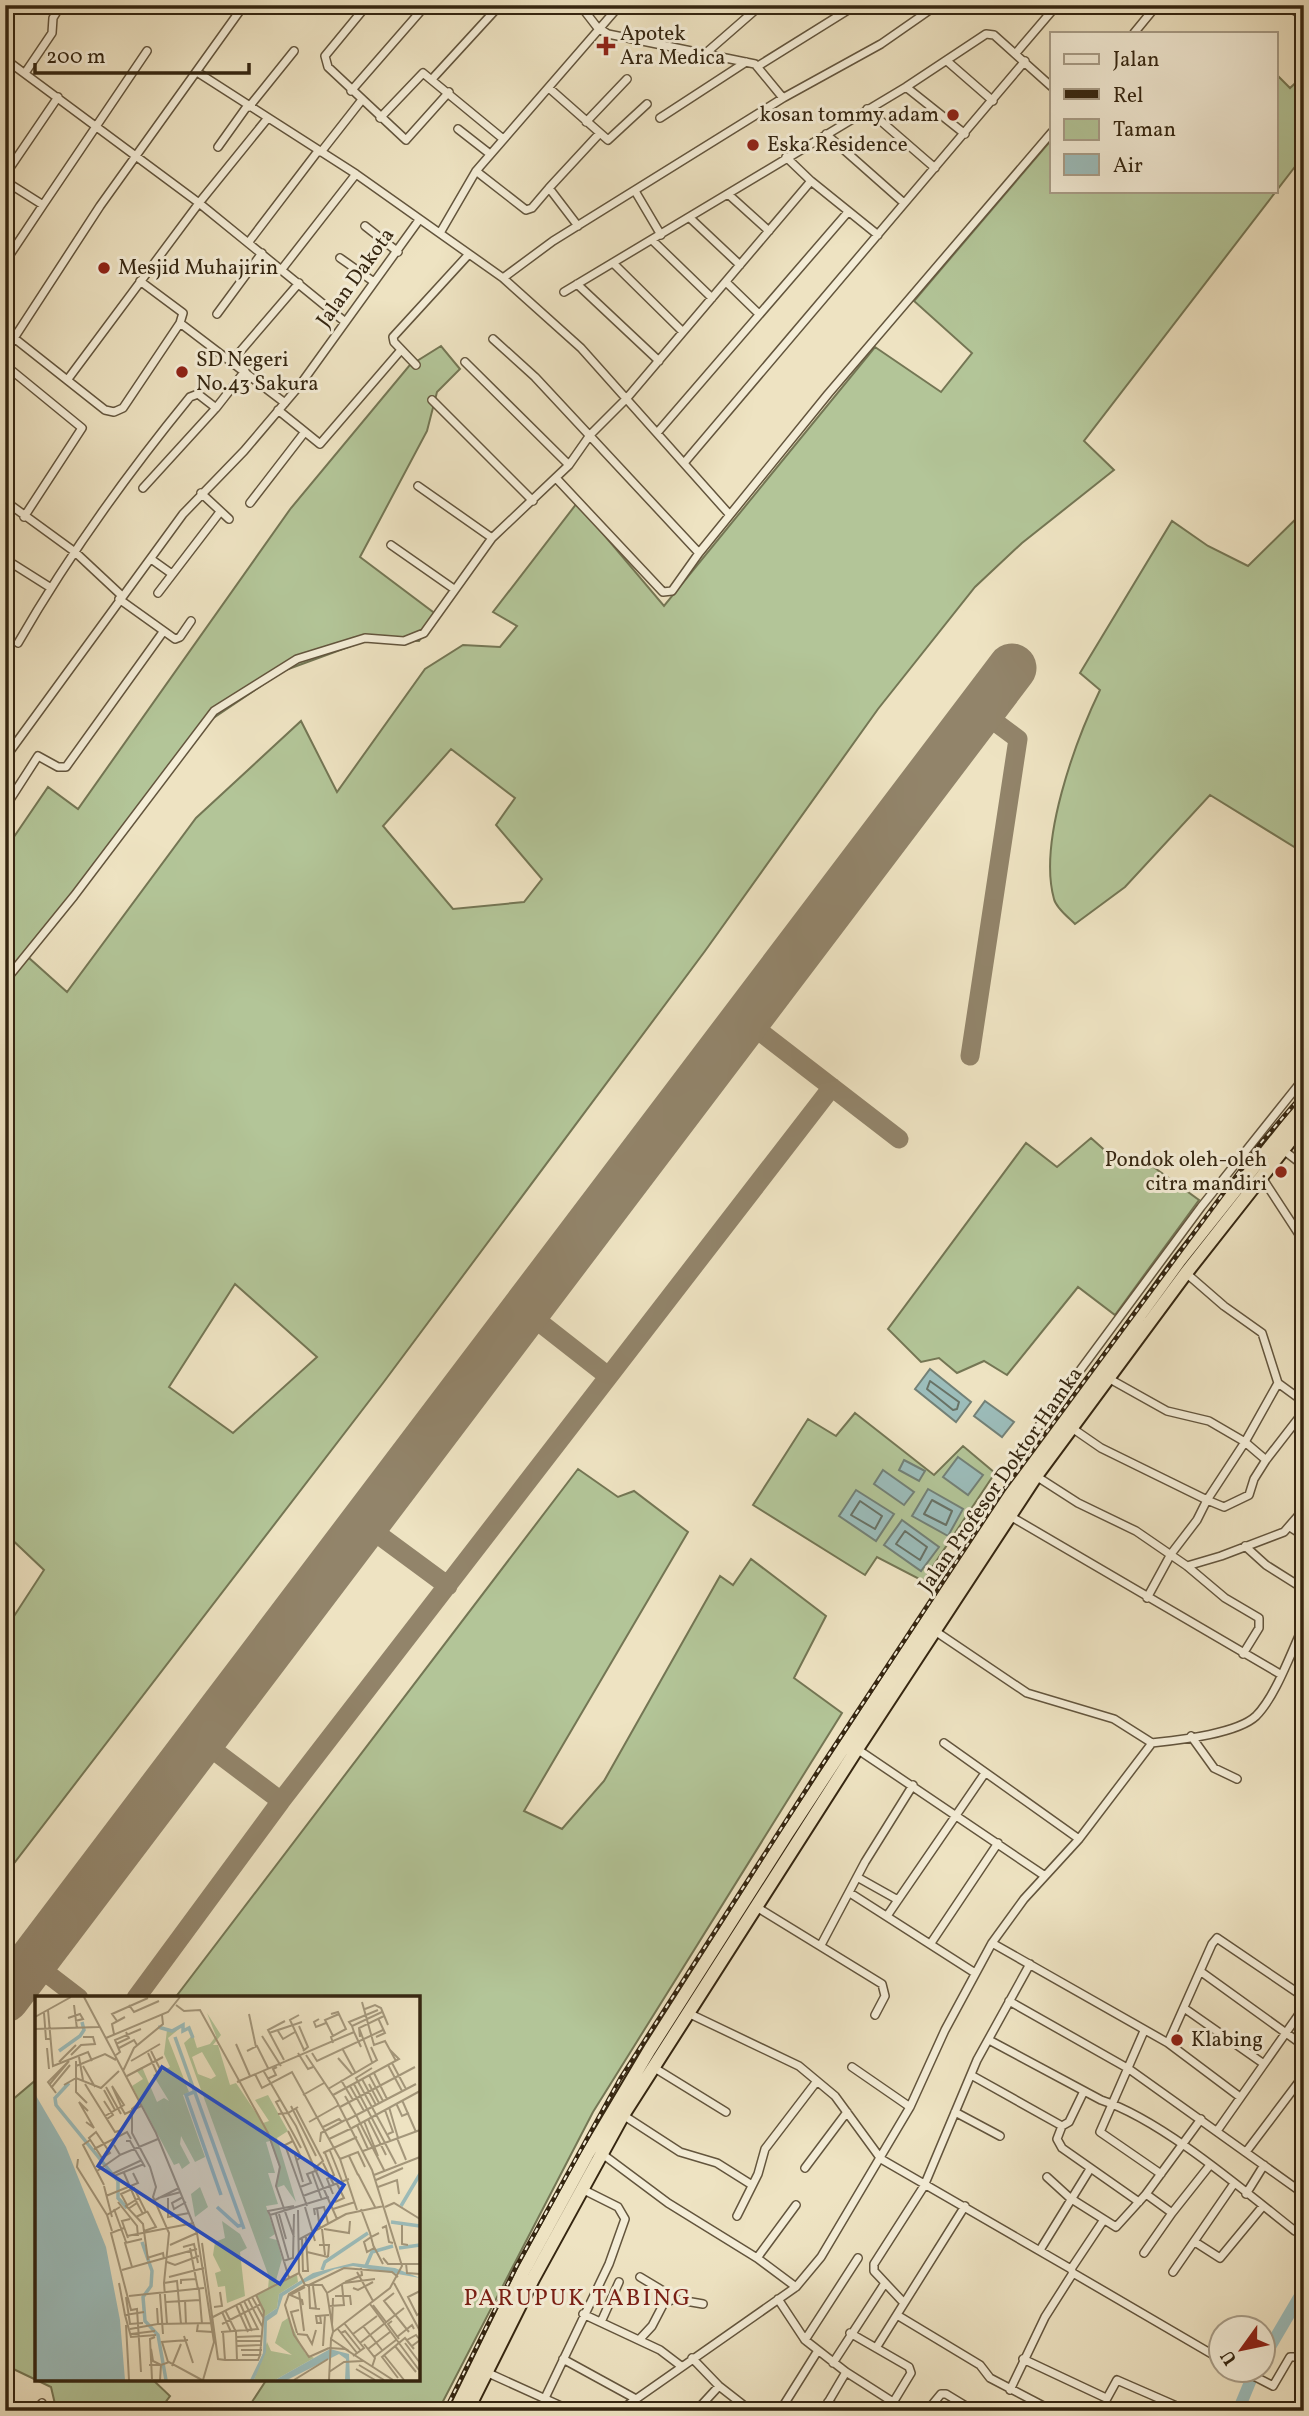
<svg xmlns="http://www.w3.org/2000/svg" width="1309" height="2416" font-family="Vollkorn,serif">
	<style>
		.green { fill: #b3c598; stroke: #747654; stroke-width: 2; fill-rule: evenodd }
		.water { fill: #9cbdbb; stroke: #738177; stroke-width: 2 }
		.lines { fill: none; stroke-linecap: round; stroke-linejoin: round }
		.shore { stroke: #687266; stroke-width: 2 }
		.river { stroke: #9cbdbb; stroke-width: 12 }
		.taxiway { stroke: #92846a; stroke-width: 19 }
		.runway { stroke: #92846a; stroke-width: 49 }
		.minor-casing { stroke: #63553d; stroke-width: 10 }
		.tertiary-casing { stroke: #63553d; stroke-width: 12 }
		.trunk-casing { stroke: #352611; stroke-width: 16 }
		.minor { stroke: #f4edd7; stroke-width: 7 }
		.tertiary { stroke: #f4edd7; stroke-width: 9 }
		.trunk { stroke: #eee3c2; stroke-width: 12 }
		.rail-casing { stroke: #352611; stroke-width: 4.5 }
		.rail { stroke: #f4edd7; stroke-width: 2; stroke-dasharray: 5; stroke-linecap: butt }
		.poi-dot { fill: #8f2418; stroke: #f4edd7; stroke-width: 2.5 }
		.labels { text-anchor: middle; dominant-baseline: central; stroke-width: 6; stroke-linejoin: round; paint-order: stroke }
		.poi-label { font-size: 21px; fill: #352611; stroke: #f4edd7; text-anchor: start }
		.street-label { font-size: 21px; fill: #352611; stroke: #f4edd7 }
		.quarter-label { font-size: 24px; letter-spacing: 2px; fill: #7a1f14; stroke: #f4edd7 }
		.inset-river { fill: none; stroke: #9cbdbb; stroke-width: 3.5 }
		.inset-road { fill: none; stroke: #a4977b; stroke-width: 2 }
		.view { fill: #1d4ed8; fill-opacity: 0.15; stroke: #1d4ed8; stroke-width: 3.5 }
		.inset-edge { fill: none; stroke: #352611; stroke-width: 3.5 }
	</style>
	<rect width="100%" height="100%" fill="#eee3c2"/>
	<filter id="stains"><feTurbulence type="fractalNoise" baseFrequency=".00286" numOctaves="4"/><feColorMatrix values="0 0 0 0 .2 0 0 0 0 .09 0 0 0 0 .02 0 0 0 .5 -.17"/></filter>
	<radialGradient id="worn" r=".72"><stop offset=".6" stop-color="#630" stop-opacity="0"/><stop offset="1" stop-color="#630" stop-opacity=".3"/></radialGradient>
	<path class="green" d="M1276,74L1290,88L1304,75V155L1084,441L1114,470L1022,543L975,587L878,709L705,951L383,1383L5,1875V1630L44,1570L5,1533V850L48,787L78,809L291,508L409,366L441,346L460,369L437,392L427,431L360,557L437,615L419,641L370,639L283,671L209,721L28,957L67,992L196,818L301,721L337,792L425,669L463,645L500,647L517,626L493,612L577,503L664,606L875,347L941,392L972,353L914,301L1052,139V191H1276ZM451,749L515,798L496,825L542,879L524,902L453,909L383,826ZM235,1284L317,1357L233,1433L169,1387Z
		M1304,511V853L1210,795L1125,887L1075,924C1068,917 1056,908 1054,899C1038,842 1075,742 1100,690L1080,673L1172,521L1208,546L1248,566Z
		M1091,1138L1118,1162L1137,1155L1199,1200L1115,1315L1078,1287L1007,1375L984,1361L957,1373L939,1358L921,1362L888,1329L1026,1143L1057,1167Z
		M855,1413L934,1475L963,1446L995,1473L923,1581L877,1557L865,1575L753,1505L808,1419L836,1436Z
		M578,1469L618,1497L634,1491L688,1532L524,1811L562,1829L604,1781L720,1576L733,1585L751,1559L826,1616L794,1678L842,1713L593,2112L438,2411H246L267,2379H418V1998H175Z
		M37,2079V2379H152L170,2396L159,2411H66L55,2404L51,2387L5,2365V2106Z"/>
	<path class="water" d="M930,1369L971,1402L956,1422L915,1389Z
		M985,1401L1014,1422L1002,1437L974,1416Z
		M958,1457L983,1475L968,1495L943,1477Z
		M904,1460L925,1471L919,1481L899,1470Z
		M883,1470L914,1492L904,1505L874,1484Z
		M928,1489L963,1509L948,1536L912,1516Z
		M856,1490L894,1514L876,1541L839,1516Z
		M902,1520L939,1547L921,1571L884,1545Z"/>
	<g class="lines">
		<path class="shore" d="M930,1381L959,1402L957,1409L953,1410L927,1389Z
			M932,1500L952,1511L946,1525L924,1514Z
			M860,1501L882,1516L875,1529L851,1515Z
			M905,1531L927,1547L920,1560L896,1544Z"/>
		<path class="river" d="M1264,2357L1304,2289
			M1238,2411L1255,2370"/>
		<path class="taxiway" d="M745,1020L899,1139
			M970,1056L1018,739L979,710
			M525,1311L608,1376
			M364,1524L448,1586
			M200,1740L281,1801
			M32,1962L79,1998
			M136,1998L281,1801L832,1087"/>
		<path class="runway" d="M5,1998L1012,668"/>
		<defs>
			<path id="minor" d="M367,5L325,56L328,67L406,140L449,92
				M580,5L597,27L608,34L755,64L783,98
				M1134,33L1157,5
				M706,53L761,5
				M1016,53L1057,5
				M5,59L199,203L344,321
				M947,61L993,101
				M758,66L856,5
				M197,72L356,174L503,278L581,348L729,514
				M25,73L52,33L53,18L61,5
				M433,78L500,5
				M906,87L965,134
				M549,88L608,140L647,104
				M351,91L426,5
				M249,107L294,51
				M867,109L935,168
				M380,118L423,73L502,138
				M660,118L746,62
				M586,122L627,79
				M458,129L490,154
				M826,134L904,203
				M218,147L248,105
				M321,152L361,101
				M476,171L526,210L532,208L549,188
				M5,175L58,97
				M5,181L43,205L147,51
				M811,181L878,235
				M635,191L661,235
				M728,194L769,231
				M690,218L740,265
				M365,226L398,252
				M578,226L549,188L599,134
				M440,233L476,171L620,5
				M652,240L712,298
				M248,243L318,151
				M340,258L374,282
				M5,262L43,205
				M613,263L683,332
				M282,269L356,174
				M503,278L553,241L783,98L881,44L937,5
				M140,281L183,313L180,323
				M726,282L759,314
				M577,284L659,361
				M564,292L906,87L986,34L994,35L1052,87
				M217,314L262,253
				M14,338L105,410L114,412L123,408L180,323L285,403
				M493,339L535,377L699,553L828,394L1052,132
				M5,352L100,206L244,5
				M232,361L299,283
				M465,362L569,465
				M5,365L82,428L24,517
				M416,365L394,342L393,337L469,254
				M68,379L199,203L267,119
				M432,400L533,501
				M278,410L320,444L401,350
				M657,433L848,212
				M5,454L7,451
				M684,463L1025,61
				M556,478L663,592L672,591L699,553
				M418,486L492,538
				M143,488L216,408L245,371
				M201,493L229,519
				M5,501L75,552L121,595
				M250,503L304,433
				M391,545L454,589
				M151,559L172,574
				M5,564H13L51,588
				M158,593L220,512
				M119,599L175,639L180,637L191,621
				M18,643C68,556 127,474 190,397L198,394L216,408
				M5,758L183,514L244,451L300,385L419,220
				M9,801L38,756L58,767H66L163,632
				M5,981L74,896L214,711L297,659L365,638L404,641L424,633L492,538L569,465L590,435L627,398L811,181L786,157
				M1282,1149L1304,1166
				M1261,1176L1304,1242
				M1186,1273L1224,1306L1262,1333L1278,1383L1304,1402
				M1278,1383L1245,1442L1266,1460L1304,1411
				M1072,1428L1101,1448L1207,1500L1245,1442L1209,1421L1167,1411L1108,1378
				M1004,1473L1201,1207L1304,1078
				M1036,1476L1078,1503L1136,1531L1187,1566L1225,1598L1259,1618V1628L1243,1654
				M1010,1516L1280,1674
				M1290,1527L1304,1536
				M1245,1546L1266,1565L1304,1589
				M1187,1566L1221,1556L1284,1532L1304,1509
				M1147,1598L1171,1554L1197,1520L1207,1500L1224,1507L1249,1495L1254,1479L1266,1460
				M935,1631L1027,1693L1114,1719L1152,1743C1178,1740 1237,1734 1256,1716C1276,1696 1291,1652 1304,1625
				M1191,1736L1214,1768L1237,1779
				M944,1743L1079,1839
				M857,1749L1045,1876
				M857,1877L898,1900
				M850,1893L975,1973
				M755,1906L882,1984L885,1996L875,2015
				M887,1916L985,1773
				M1304,1940V1948
				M931,1943L998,1843
				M992,1943L1168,2043L1240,2097
				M821,1945L865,1862L913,1785
				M1200,1971L1304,2046
				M1009,2001L1129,2069L1304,2194
				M1184,2008L1264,2064
				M688,2013L799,2066L835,2096L881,2159L1071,2269L1073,2273L1045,2317L1010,2390
				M1144,2031L1100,2132L1161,2174
				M989,2040L1101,2100C1162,2120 1243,2190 1295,2231
				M1168,2043L1212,1944L1217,1938L1304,1997
				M653,2067L726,2112
				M852,2067L910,2107
				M971,2075L1062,2126L1069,2122L1084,2091
				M955,2112L1000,2136
				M623,2115L680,2152L717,2163L752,2185
				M1062,2126L1057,2139L1062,2148L1139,2202
				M1217,2131L1304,2007
				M1246,2152L1304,2075
				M601,2153L668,2203L757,2258L796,2287
				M805,2168L847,2112
				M1047,2177L1070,2198L1116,2227L1146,2194L1201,2119
				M1146,2194L1172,2213L1210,2165
				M1246,2194L1264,2165
				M737,2216L758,2174L765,2149L817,2081
				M1195,2242L1220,2258L1263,2206
				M1040,2250L1090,2169
				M1144,2253L1172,2213
				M757,2258L796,2205
				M858,2258L805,2340L846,2372L907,2411
				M1071,2269L1103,2221
				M1173,2272L1233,2185
				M1073,2273L1222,2360
				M640,2277L665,2292L664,2303
				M778,2299L805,2340
				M904,2303L874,2271V2264L924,2186L977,2060L1030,1964
				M583,2314L660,2350L681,2366
				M897,2315L980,2365L990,2378L1053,2411
				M601,2322L619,2282
				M850,2333L909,2367L911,2373L894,2401
				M639,2340L652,2326L664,2303L674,2299L703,2304
				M876,2348L965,2206
				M692,2358L719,2386L751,2411
				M563,2359L636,2399
				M1023,2359L1106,2398
				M833,2363L885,2283
				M1242,2370L1273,2386L1290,2357H1304
				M486,2372L572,2411
				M545,2398L609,2264L625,2219L618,2207L582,2189
				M1300,2399L1304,2401
				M828,2402L842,2411
				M37,2411L42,2403
				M619,2411L796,2287L821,2257L910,2107L945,2030L992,1943L1024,1899L1079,1839L1152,1743
				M696,2411L719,2386
				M780,2411L817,2352
				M823,2411L846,2372
				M927,2411L941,2394H946L974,2411
				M1100,2411L1117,2380L1188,2411"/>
			<path id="tertiary" d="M1287,5L1304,15"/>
			<path id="trunk" d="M455,2411L523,2272L587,2155L650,2049L787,1834L1012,1491L1180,1260L1304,1104
				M467,2411L533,2279L623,2115L857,1749L1036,1476L1186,1273L1304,1123"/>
		</defs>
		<use href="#minor" class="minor-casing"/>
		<use href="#tertiary" class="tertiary-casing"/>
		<use href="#trunk" class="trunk-casing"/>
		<use href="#minor" class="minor"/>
		<use href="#tertiary" class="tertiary"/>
		<use href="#trunk" class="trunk"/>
		<defs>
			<path id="rail" d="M445,2411L517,2265L620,2079L818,1771L1003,1491L1259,1145L1304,1093"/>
		</defs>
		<use href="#rail" class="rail-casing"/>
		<use href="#rail" class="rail"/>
	</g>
	<g class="poi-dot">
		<path d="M602.5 35.5h7v7h7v7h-7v7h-7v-7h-7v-7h7z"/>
		<circle cx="953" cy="115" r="7"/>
		<circle cx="753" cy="145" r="7"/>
		<circle cx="104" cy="268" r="7"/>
		<circle cx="182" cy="372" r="7"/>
		<circle cx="1281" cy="1172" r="7"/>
		<circle cx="1177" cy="2040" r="7"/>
	</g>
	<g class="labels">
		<g class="poi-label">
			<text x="620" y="34">Apotek<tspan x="620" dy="24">Ara Medica</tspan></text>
			<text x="939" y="115" text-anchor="end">kosan tommy adam</text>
			<text x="767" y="145">Eska Residence</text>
			<text x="118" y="268">Mesjid Muhajirin</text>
			<text x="196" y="360">SD Negeri<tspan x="196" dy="24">No.43 Sakura</tspan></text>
			<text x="1267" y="1160" text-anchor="end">Pondok oleh-oleh<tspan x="1267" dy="24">citra mandiri</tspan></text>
			<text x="1191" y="2040">Klabing</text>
		</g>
		<g class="street-label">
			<text transform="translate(356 278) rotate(-54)">Jalan Dakota</text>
			<text transform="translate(1001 1480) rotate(-55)">Jalan Profesor Doktor Hamka</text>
		</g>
		<g class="quarter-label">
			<text x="578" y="2299">PARUPUK TABING</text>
		</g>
	</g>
	<g transform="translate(35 1996)">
		<rect width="385" height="385" fill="#eee3c2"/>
		<path d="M172,17L186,39L178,49H183L195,89L201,87L228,127L234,125L220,104L233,99L253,135L242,142L261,206L249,189L241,192L244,170L235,145L231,146L240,177H233L243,208L231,210L240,238L234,242L242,244L247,263L240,288L262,279L263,286L244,298L242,312L229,321L221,299L233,293L234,281L149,47L158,39L162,52L175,48L181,40ZM167,56L181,80L176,83L163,78L157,61ZM144,33L133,42L154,96L148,99L170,161L160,166L146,140L145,148L155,167L147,173L144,167L139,169L97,90L108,83L101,74L107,71L122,106L129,102L134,105L118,79L135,71L129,58L132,34ZM165,191L173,211L160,221L156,198ZM187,225L205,238L212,252L205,256L210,300L192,307L190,290L183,291L180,277L186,275L178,259L180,246L190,242ZM253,322L270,357L279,362L240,384H219L232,346L236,355L257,359L240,347L247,326Z" fill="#b3c598" fill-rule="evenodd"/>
		<path d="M0,98L31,151L71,251L85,324L90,384H0ZM318,267L360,272L385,282L318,270L300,273L268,287L248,300L242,318L232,325L231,356L219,384H215L228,357L229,321L242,312L244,298L278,277ZM295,353L314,358L315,384H310L311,363L304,358L252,384H240Z" fill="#9cbdbb"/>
		<path class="inset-river" d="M123,31L137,35L148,29V35L154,32L158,42M140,41L209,233M24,55L45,40L49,34L47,26M34,87L20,102L21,109L83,185V202L92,212M159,96L151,99L186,199M366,210L385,178M182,211L203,230L207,229M356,226L385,230M107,246L117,275L116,290L108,301L110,325L123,339L131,384M364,252L385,249M331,270L337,256L358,250M287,274L290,266L333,237"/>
		<path class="inset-road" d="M49,1L121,137L162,237L179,346L168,384M327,6L339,49L350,45L361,65M39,9L42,33M94,9L99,16L124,5M141,9L149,15L165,14L233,137L245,171L241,190L259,241M330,13L340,9L346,12L353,29M13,14L18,70L53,56L57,65M9,17L11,43H15M214,18L221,51M296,18L303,16L311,33L296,41L298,47M264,19L255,24L269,54M0,21L36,1M33,22L45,18L48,23L40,25M284,23L279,26L281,31L291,27M82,25L77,18L113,2M264,30L273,51L268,55M317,30L314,26L343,14M324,32L337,66M0,33L64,31M243,35L248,43L260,36M319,36L317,30L347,16M234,37L267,26M79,38L77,28L90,21M227,40L246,70M298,40L290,24L304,18M325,41L324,32L349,20M341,41L350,37L343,22M71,42L133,16L145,1M81,48L94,42L91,36M201,48L215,80M12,52L14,73M84,52L99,44L102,49M307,52L320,76M116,55L126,75M212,55L222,50L233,72M113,57L122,77M263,57L273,73L278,71M277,57L282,65L348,34M36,59L46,49L60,48L58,41H48M81,59L85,56L80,44L106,33M271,59L301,104L337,174L367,270L355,292L298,336L296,343M44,61L48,84M303,62L317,78M249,64L233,34L250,25M41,65V96L52,107M96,65L125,48M24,66L41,49M357,67L371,93M353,69L367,95M41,70L70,58L81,64M48,70L60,91M337,72L321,82L355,144M228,74L253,117L263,111M88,75L99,52L128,28L127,19M339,77L352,103M220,78L227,92L257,76L305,163L322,214M334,79L348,105M92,80L128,61M232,83L241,79L238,73L242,71M327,83L341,109M306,84L318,104M202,86L319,36L326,51M50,88L80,136L87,134M319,88L361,168M334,88L344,107M14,89L34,65M29,89L41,82L66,92L84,75M315,90L329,115M71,91L86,118M16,92L35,69M293,93L342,64L336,51M69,94L80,114M21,97L13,86L34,65M268,99L289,87M298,99L364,63L355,54M310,100L321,119M245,104L241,106L266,152M367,104L381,136M69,105L78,119L72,123M104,107L97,113V137L115,171L121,191L118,201L134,237L129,287L132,328M361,107L367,120L374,117M256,110L281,160M86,111L90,118L106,110M305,111L380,71M354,111L363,142M261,113L288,165L281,171M350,114L358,136L353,138M243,118L253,117L261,130L302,223M321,119L349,174M70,120L89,109L77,90L86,110M333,123L351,159M312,124L381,88M329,125L343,160M51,126L59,132L44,106L53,115M274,126L304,109M322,129L333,153M288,131L304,123L307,126M317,132L385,95M253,135L266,161L262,164M61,136L75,157L67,162L54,142ZM362,142L371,164M294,143L317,132M55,144L48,149L69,189M91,145H95L110,171M258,145L250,149L272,210M285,146L286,137L312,123M79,149L85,159L123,143M59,153L92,136L96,143M295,155L309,190M328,155L385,134M288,157L322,141M290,157L299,179L292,183L298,198M260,159L268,186M314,160L323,179M43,163L42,171L72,219M305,163L323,156L330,171M288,167L299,189M62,175L85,159M277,176L287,204M89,177L102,207M77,178L107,164M323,178L340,211M339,179L385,161M79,180L109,168M341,184L368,172M69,190L77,221M265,191L276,187L272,178L283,174M343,191L362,184L364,198M71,200L103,187L98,177M268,200L314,183M148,201L137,207L139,213L151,206M104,202L91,210L108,228L113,264M123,202L146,196M133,202V221L154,217M120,204L144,192M83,206L102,230L103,240M300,206L309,202L302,188M92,209L86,198L99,192L111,216L101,221M270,211L280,245M350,211L359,207L385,223M282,212L285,233M79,213L91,246M93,213L102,207L108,218M298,213L320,206M326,213L335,237L336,241L339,252L332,256L329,246L336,241L344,237M263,214L264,277L270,289H287L292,297L309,287L340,283M241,218L254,264M244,218L251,243M235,219L254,282M235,219L294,201M235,219L233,215L259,210M280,219L279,213L289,211L293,227M367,229V248L373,249M89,232L76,237L96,314L102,313L106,376M347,232L351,230L354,246L358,247M287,233L290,259M289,233L314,237L315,225M77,235L72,219L85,211M109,235L121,231L112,215M92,240L159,227M93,242L87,225L95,223M267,243L268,276M263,244L311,218L349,210M167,247L183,363L190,364M135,249L162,237M284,249H294L293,261M338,249L348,268M148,251L159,248L163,267M155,252L161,283M272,256L293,261M133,261L162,253M112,262L128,257L129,263M348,262L353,268H385M248,265L258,262L259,218M132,266L140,269L164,260M371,267L372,277L385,278M97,271L90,247L107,243M87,274L133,261M268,275H273L271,241M322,276L338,305M134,281L169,272M310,286L327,279L326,272M84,287L90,319M129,287L142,285L146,328M359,287L385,335M146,288V284L161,283L163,293M270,289L254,298L250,309L259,339L274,361L294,352M272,290L309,272L357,276L363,281M274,290L275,312L285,313M278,290L281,313M318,292L323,294L338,286M164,293L167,328M385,295L373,301L382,319L385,317M264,296L269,335M292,297L298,335M359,297L349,305L374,336M125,298L128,338M221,299L229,315L225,359M94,300L169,292M300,300H315L316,309M91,301L95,328L108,327M217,301L228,321M213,303L227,330M150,304L151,328M131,306L165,304M205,307L217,335M335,308L384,374M201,309L213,336M268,309L267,304L255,299L270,291M338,309L351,326M294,310L309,309L307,289M179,311L187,310L185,296M190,314L201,336L202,364M109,316L90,319L96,341L121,339M187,316L196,336M285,319L286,327H282L281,320H282L294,319M178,321L264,277M357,325L353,328L364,343M309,327L329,352L318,360M123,328L178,327M163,328L162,335L178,336M187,328L226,308M91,329L94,384M297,329L298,302M328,330L347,354M302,332L322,357M95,333L123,328L122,312M186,336L223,333L209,305M188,336L190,364H223L225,359H207M262,337L256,316L264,314M306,337L310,335L326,355M96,338L120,335M262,338L272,339L277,348L281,334M318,338L342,320M149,340L158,367M201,341L227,340M362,341L377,329L379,333M372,344L381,339L385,344L377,350M201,345H227M325,347L369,312M370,347L385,367M329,348L340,362L337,371M201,350L227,349M288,350L290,319M360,350L381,376M294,352L310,353L358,384M333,353L355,336M206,354H227M349,359L369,384M339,361L361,344M133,366L127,346L153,344M114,369H126L118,365L116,353M324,369L349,384M137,370L146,348M321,373L340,384M294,376L309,366L327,365M363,382L347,361L370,342L379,353M117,383L115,343L120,341M125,384L126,369L134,366L167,384M259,384L293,363M294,384L296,343L314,355"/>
		<path class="view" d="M127,71L309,189L245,288L63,170Z"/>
		<rect width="385" height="385" class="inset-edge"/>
	</g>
	<rect width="1309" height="2416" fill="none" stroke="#eee3c2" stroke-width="28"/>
	<rect x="7" y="7" width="1295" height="2402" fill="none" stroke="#352611" stroke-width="3.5"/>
	<rect x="14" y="14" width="1281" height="2388" fill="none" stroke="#352611" stroke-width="2"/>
	<rect x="1050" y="32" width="228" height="161" fill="#f4edd7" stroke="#a89d88" stroke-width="2"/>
	<rect x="1064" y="54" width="35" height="10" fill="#f4edd7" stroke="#a89d88" stroke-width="2"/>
	<text x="1113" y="66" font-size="21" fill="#352611">Jalan</text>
	<rect x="1064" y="89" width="35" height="10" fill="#352611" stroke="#a89d88" stroke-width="2"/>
	<text x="1113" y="102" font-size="21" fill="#352611">Rel</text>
	<rect x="1064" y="119" width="35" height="21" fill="#b3c598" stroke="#a89d88" stroke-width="2"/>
	<text x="1113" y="136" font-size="21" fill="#352611">Taman</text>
	<rect x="1064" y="154" width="35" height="21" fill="#9cbdbb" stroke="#a89d88" stroke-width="2"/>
	<text x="1113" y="172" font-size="21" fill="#352611">Air</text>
	<g transform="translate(1242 2349) rotate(237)"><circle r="33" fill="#f4edd7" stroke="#a89d88" stroke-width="2"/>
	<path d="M0-5L12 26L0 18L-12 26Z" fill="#8f2418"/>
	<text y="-10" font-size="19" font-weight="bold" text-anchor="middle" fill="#352611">U</text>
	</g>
	<path d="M35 63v10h214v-10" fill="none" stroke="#352611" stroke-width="3.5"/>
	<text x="46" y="63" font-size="21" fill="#352611" stroke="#f4edd7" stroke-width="5" paint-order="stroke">200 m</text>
	<rect width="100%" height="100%" filter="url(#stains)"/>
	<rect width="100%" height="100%" fill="url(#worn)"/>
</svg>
